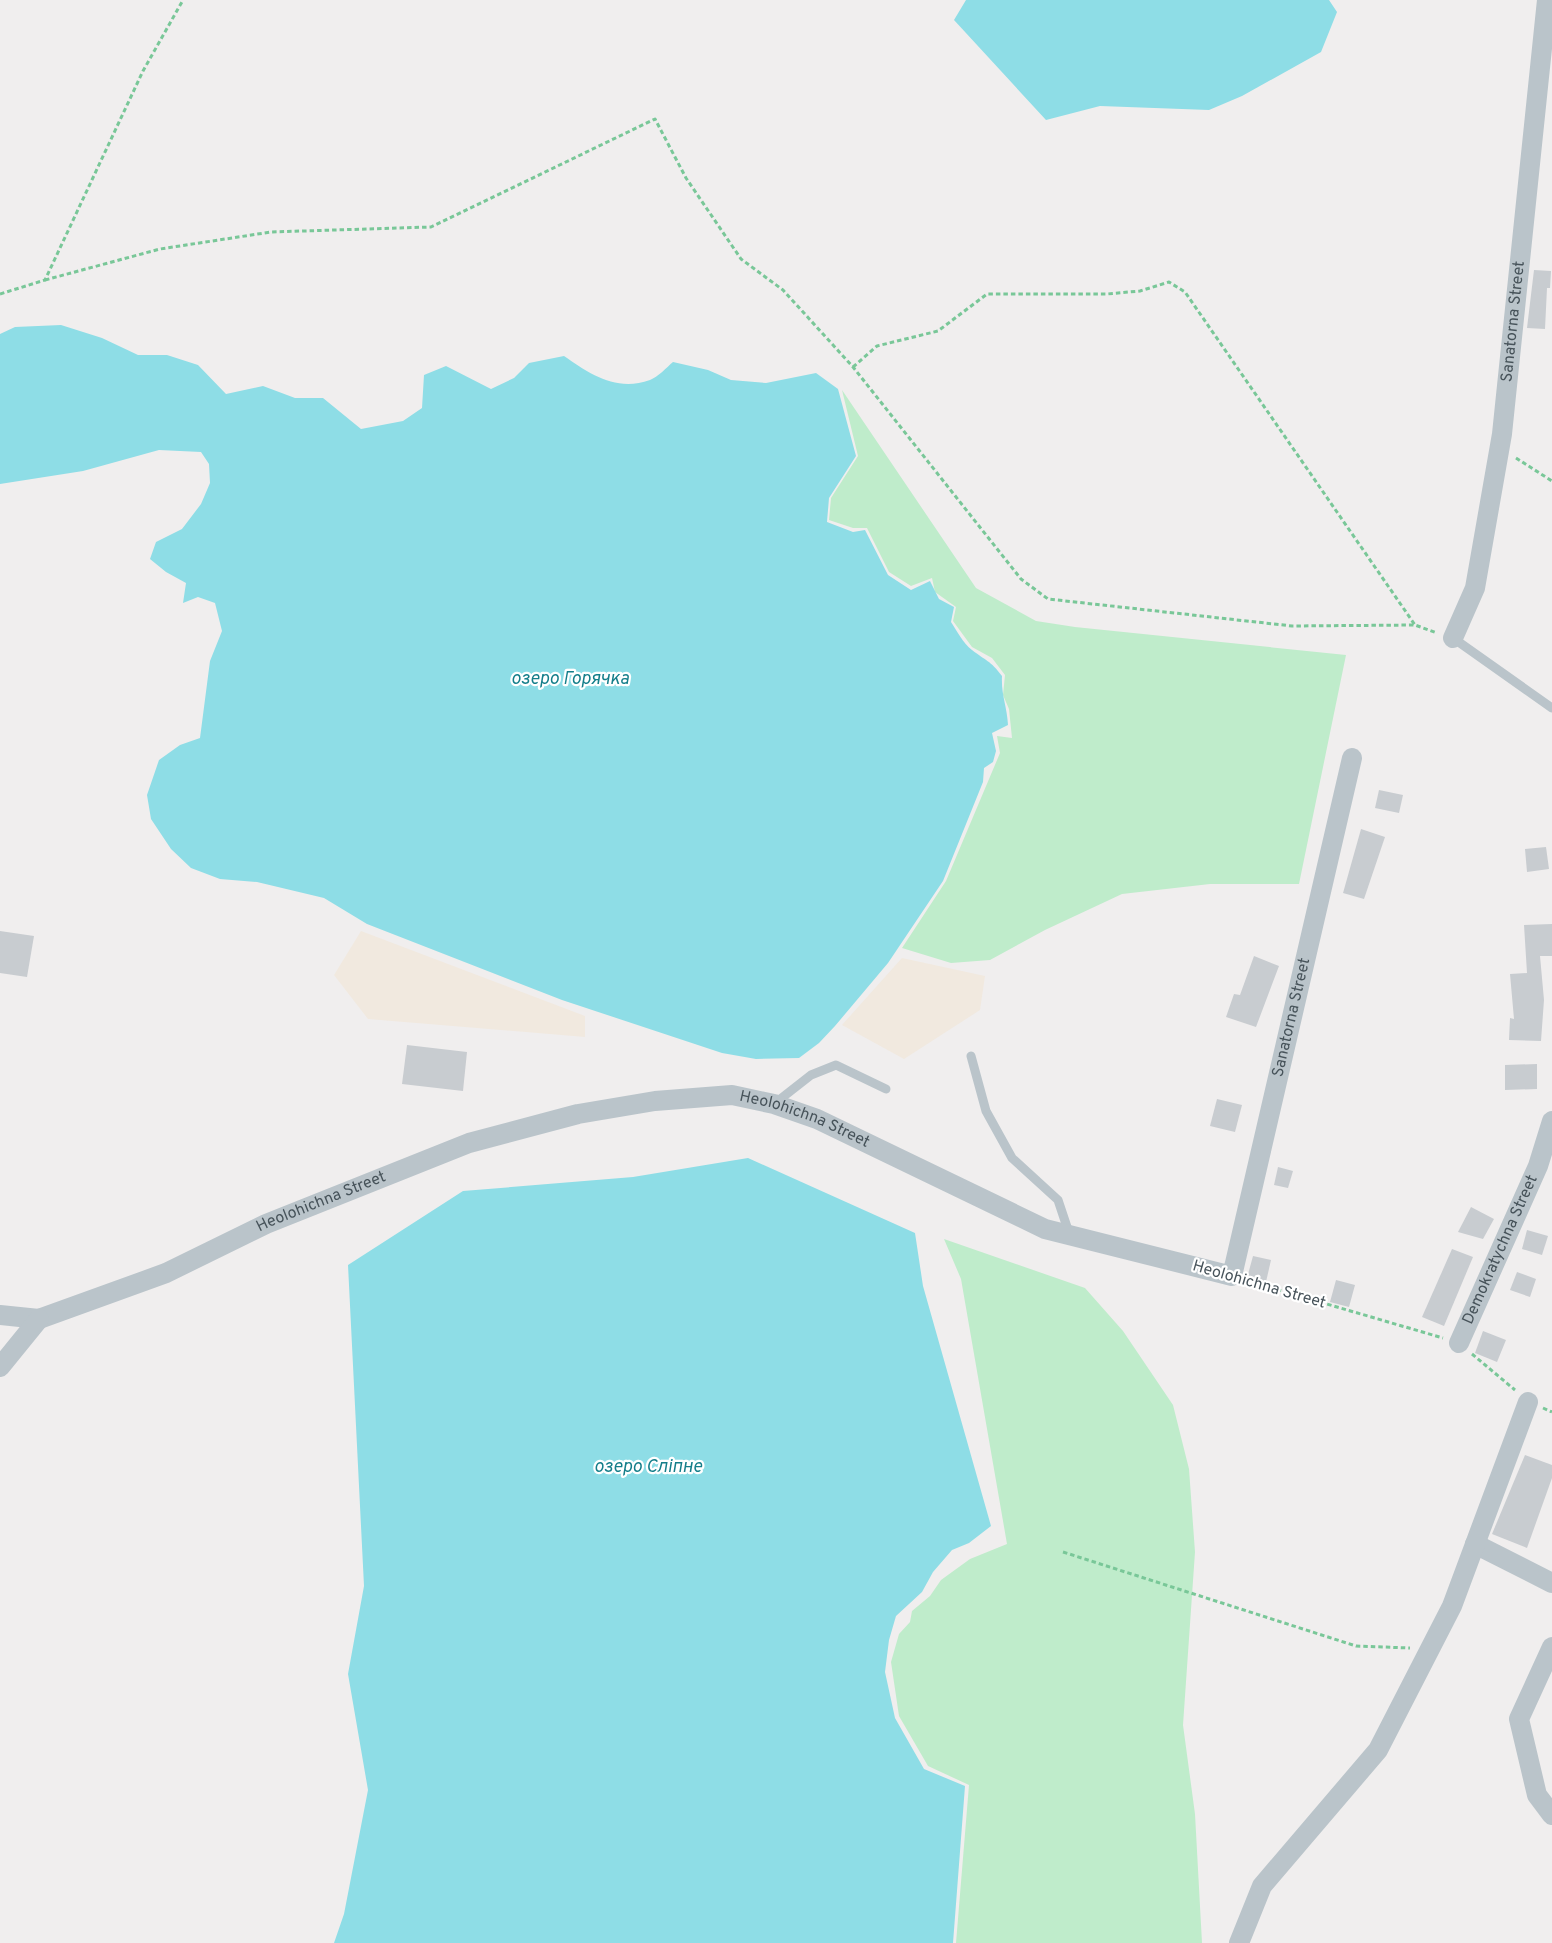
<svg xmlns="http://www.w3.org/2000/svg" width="1552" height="1943" viewBox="0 0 1552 1943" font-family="Overpass,sans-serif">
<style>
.green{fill:#bfeccb}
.sand{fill:#f1e9df}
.water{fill:#8edde6}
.building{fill:#c8ccd0}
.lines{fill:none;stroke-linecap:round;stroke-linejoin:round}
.path{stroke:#79c798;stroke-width:3;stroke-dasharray:4.5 3;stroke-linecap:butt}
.lane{stroke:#bac4ca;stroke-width:9}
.street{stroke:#bac4ca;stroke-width:20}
.labels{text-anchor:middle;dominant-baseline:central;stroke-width:4.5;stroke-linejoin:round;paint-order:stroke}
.street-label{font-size:16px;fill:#47535a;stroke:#fff}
.water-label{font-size:18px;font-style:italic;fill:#147e8a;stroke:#fff}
</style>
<rect width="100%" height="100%" fill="#f0eeee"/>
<g class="green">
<path d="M 842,390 L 976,588 L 1036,621 L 1075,627 L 1346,655 L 1299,884 L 1210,884 L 1122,894 L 1045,930 L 990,960 L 951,963 L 902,948 L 946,881 L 1000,753 L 997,736 L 1012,738 L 1009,709 L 1003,695 L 1005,675 L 992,658 L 972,647 L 953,621 L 956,607 L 935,592 L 932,578 L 911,586 L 889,572 L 867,528 L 853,528 L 829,520 L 831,498 L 858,456 Z"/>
<path d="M 944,1239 L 1085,1288 L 1123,1331 L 1173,1405 L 1189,1469 L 1195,1552 L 1183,1725 L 1195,1814 L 1202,1943 L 956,1943 L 969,1785 L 928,1766 L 899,1716 L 891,1662 L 899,1634 L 910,1622 L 912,1611 L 930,1596 L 941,1580 L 970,1559 L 1007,1544 L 961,1279 Z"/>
</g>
<g class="sand">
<path d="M 361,931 L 585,1016 L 585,1037 L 368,1019 L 334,975 Z"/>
<path d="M 902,958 L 985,976 L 980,1010 L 904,1059 L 842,1025 Z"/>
</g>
<g class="water">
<path d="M 966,0 L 1329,0 L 1337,12 L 1321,52 L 1242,96 L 1209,110 L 1100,106 L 1046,120 L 954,20 Z"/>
<path d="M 61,325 L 102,338 L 138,355 L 167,355 L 198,365 L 226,394 L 263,386 L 295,398 L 323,398 L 361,429 L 403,421 L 422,408 L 424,375 L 446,366 L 491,389 L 514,378 L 529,363 L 564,356 C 590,374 616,392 650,380 C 658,377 666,368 673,362 L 708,370 L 731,380 L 766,383 L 816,373 L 838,389 L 856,456 L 829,498 L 827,522 L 853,532 L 865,530 L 888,575 L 911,590 L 930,581 L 939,599 L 954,607 L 951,622 C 957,631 963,643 972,650 C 986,661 990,660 1002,676 C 1001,695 1007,706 1008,725 L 992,733 L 996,751 L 993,762 L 984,768 L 983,782 L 943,881 L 888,963 L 835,1026 L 819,1043 L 799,1058 L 756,1059 L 722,1053 L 562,1000 L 367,924 L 324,898 L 257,882 L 220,879 L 191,868 L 171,849 L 151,819 L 147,795 L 159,760 L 180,745 L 200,738 L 210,661 L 222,631 L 215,603 L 198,597 L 183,603 L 186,583 L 166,572 L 150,559 L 156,542 L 182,529 L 201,504 L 210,483 L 209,464 L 201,452 L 159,450 L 83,471 L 0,484 L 0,334 L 15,327 Z"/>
<path d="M 748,1158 L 915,1233 L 923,1286 L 991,1526 L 969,1543 L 952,1550 L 933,1572 L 922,1592 L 896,1616 L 889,1640 L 885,1672 L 895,1718 L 924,1769 L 965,1786 L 953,1943 L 334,1943 L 344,1914 L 368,1790 L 348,1674 L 364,1586 L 348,1265 L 463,1191 L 633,1177 Z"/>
</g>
<g class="building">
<path d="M 1534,270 L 1551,271 L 1550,288 L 1547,288 L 1545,329 L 1527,328 Z"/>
<path d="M 1379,790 L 1403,795 L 1399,813 L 1375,808 Z"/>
<path d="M 1361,829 L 1385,837 L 1364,899 L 1343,893 Z"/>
<path d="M 1546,847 L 1549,869 L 1527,872 L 1525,849 Z"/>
<path d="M 1552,924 L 1552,956 L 1540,956 L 1544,1000 L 1541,1041 L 1509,1040 L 1510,1018 L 1514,1019 L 1510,974 L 1527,973 L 1524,925 Z"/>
<path d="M 0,931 L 34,936 L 27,977 L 0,973 Z"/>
<path d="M 1254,956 L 1279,966 L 1256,1027 L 1226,1017 L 1234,994 L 1240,995 Z"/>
<path d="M 407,1045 L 467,1052 L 463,1091 L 402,1084 Z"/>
<path d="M 1537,1064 L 1537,1089 L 1505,1090 L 1505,1065 Z"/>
<path d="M 1217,1099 L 1242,1105 L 1235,1132 L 1210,1126 Z"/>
<path d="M 1278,1167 L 1293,1171 L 1288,1188 L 1274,1185 Z"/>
<path d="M 1471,1207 L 1494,1219 L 1483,1239 L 1458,1232 Z"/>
<path d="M 1527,1230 L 1548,1236 L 1542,1255 L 1522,1249 Z"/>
<path d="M 1452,1249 L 1473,1257 L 1444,1326 L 1422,1317 Z"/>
<path d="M 1253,1256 L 1271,1260 L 1266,1282 L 1247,1278 Z"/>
<path d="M 1517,1272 L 1536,1279 L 1530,1297 L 1510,1290 Z"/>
<path d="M 1336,1280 L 1355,1285 L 1349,1307 L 1330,1302 Z"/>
<path d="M 1483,1331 L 1506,1340 L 1497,1362 L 1475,1353 Z"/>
<path d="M 1525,1455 L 1552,1465 L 1552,1478 L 1527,1548 L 1492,1534 Z"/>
</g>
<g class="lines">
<g class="path">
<path d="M 45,280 L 160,249 L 271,232 L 431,227 L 655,119 L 686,178 L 741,259 L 783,290 L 853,367 L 1021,579 L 1048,599 L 1292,626 L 1415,625 L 1437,633"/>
<path d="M 0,294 L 45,280 L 143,71 L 183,0"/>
<path d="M 853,367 L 877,346 L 938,331 L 987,294 L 1107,294 L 1140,291 L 1169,282 L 1185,292 L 1415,625"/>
<path d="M 1516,458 L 1552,481"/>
<path d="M 1248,1281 L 1443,1338"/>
<path d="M 1472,1354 L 1515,1390"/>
<path d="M 1543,1408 L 1552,1412"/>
<path d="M 1063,1552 L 1356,1646 L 1410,1648"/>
</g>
<g class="lane">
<path d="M 1453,638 L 1552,708"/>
<path d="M 971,1056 L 986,1111 L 1012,1158 L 1058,1200 L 1069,1233"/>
<path d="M 774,1104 L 811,1075 L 836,1065 L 886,1089"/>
</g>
<g class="street">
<path id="s1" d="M 1453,638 L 1475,588 L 1502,434 L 1547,0"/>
<path id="s2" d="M 0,1315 L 39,1319 L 166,1273 L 266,1224 L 469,1143 L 578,1114 L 655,1101 L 732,1095 L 774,1104 L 817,1119 L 1045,1229 L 1232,1276 L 1352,758"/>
<path id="s3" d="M 1459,1343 L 1538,1166 L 1552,1121"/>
<path d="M 0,1367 L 39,1319"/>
<path d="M 1475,1544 L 1552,1583"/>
<path d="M 1552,1647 L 1519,1719 L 1537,1795 L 1552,1815"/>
<path d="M 1239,1943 L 1262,1886 L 1378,1750 L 1452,1606 L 1528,1402"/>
</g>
</g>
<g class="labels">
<g class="street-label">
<text stroke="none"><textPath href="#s1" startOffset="324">Sanatorna Street</textPath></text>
<text stroke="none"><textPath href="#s2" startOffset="1572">Sanatorna Street</textPath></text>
<text stroke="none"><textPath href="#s2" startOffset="849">Heolohichna Street</textPath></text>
<text stroke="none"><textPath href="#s2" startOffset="345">Heolohichna Street</textPath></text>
<text stroke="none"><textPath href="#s3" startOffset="102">Demokratychna Street</textPath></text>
<text transform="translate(1259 1285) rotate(16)">Heolohichna Street</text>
</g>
<g class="water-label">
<text x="570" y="679">озеро Горячка</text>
<text x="648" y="1467">озеро Сліпне</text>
</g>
</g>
</svg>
